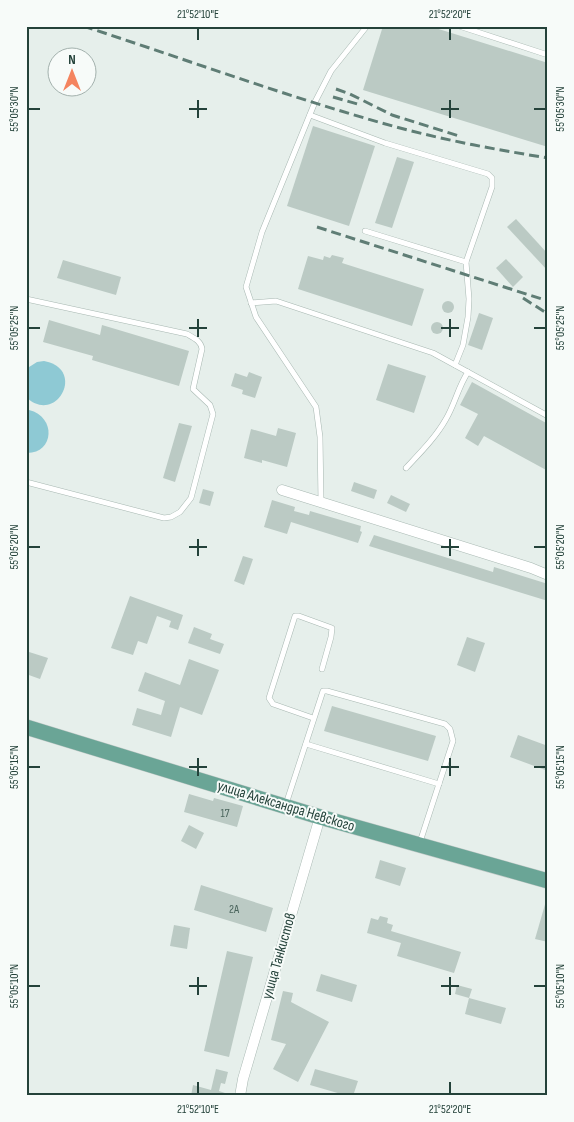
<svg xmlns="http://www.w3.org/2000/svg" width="574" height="1122" viewBox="0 0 574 1122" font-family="'Sofia Sans Condensed',sans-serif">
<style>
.water{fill:#8ec9d4}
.building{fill:#bbcac4}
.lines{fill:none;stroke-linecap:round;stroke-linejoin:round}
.lane-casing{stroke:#a8b8b2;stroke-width:6}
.street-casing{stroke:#a8b8b2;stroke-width:11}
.primary-casing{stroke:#c2cac8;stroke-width:16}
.lane{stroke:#fff;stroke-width:5}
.street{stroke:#fff;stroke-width:10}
.primary{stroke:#6aa596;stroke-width:15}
.rail{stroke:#5f7d75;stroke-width:3;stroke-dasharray:10 5;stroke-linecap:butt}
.ticks{fill:none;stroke:#24423a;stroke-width:2}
.labels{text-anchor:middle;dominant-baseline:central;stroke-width:4;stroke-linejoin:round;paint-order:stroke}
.number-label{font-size:12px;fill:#4a645c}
.street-label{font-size:15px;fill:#24423a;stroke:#f7fbf9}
.neatline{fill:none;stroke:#24423a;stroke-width:2}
.ticks-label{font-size:12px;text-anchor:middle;fill:#24423a}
</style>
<rect width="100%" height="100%" fill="#e6efeb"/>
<g class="water">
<path d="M 44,361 C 87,369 56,426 26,397 L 26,369 L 37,362 Z"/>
<path d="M 29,410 C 57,417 54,454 26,453 L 26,411 Z"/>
</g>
<g class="building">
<path d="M 383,26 L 429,26 L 548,63 L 548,147 L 363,90 Z"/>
<path d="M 313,126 L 375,146 L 349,226 L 287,206 Z"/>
<path d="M 397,157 L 414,162 L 392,228 L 375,223 Z"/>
<path d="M 516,219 L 548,254 L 548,271 L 507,227 Z"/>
<path d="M 332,255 L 344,258 L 342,263 L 424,289 L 412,326 L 298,289 L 308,256 L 323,260 L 324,256 L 330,258 Z"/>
<path d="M 506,259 L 523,277 L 513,287 L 496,268 Z"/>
<path d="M 63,260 L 121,277 L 116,295 L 57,278 Z"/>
<circle cx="448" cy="307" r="6"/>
<path d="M 479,313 L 493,318 L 482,350 L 468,345 Z"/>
<path d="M 49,320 L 100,335 L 102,325 L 189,351 L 179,386 L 92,360 L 93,356 L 43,342 Z"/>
<circle cx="437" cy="328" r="6"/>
<path d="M 388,364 L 426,376 L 414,413 L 376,400 Z"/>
<path d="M 249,372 L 262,377 L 255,398 L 242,394 L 243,390 L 231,386 L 235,373 L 247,377 Z"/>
<path d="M 472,382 L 548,424 L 548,471 L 484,436 L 478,446 L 465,438 L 478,414 L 460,405 Z"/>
<path d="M 179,423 L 192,426 L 175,482 L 163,478 Z"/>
<path d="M 278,428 L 296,433 L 287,467 L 262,460 L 262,463 L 244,458 L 251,429 L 276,436 Z"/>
<path d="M 354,482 L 377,490 L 374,499 L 351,491 Z"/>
<path d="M 203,489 L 214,492 L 210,506 L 199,503 Z"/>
<path d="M 391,495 L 410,504 L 406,512 L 387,503 Z"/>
<path d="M 272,500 L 295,507 L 294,511 L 309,515 L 310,511 L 361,526 L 360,531 L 362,532 L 358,543 L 291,522 L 287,534 L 264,527 Z"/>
<path d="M 374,535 L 493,572 L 494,567 L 548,584 L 548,601 L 369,546 Z"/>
<path d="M 243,556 L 253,559 L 244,585 L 234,581 Z"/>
<path d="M 130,596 L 183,615 L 178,630 L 169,627 L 171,621 L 157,616 L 147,644 L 138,641 L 133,655 L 111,648 Z"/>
<path d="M 194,627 L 212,634 L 210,639 L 224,644 L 220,654 L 188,643 Z"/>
<path d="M 467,637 L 485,643 L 475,672 L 457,665 Z"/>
<path d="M 26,651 L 48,658 L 40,679 L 26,674 Z"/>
<path d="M 189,659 L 219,670 L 202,715 L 180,707 L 171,737 L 132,725 L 137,708 L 161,715 L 165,701 L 138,691 L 145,672 L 180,685 Z"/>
<path d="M 332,706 L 436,736 L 428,761 L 324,731 Z"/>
<path d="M 518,735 L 548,746 L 548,771 L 510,757 Z"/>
<path d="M 189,794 L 213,801 L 214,798 L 243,806 L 237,827 L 184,812 Z"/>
<path d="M 189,825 L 204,833 L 196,849 L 181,841 Z"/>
<path d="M 380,860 L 406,868 L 400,886 L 375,878 Z"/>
<path d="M 201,885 L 273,908 L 266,932 L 194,910 Z"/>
<path d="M 546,901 L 548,901 L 548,942 L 535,939 Z"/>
<path d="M 380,916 L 388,918 L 387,923 L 393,925 L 391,931 L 461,952 L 454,973 L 397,956 L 401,943 L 367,933 L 371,918 L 378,920 Z"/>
<path d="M 174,925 L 190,928 L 187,949 L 170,946 Z"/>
<path d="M 227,951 L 253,957 L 229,1057 L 204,1051 Z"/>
<path d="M 321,974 L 357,985 L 352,1002 L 316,991 Z"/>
<path d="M 457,985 L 472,989 L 469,998 L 455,994 Z"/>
<path d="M 283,991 L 293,993 L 291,1002 L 329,1022 L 298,1082 L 273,1069 L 286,1044 L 271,1040 Z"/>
<path d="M 469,998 L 506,1008 L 501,1024 L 465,1014 Z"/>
<path d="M 216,1069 L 228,1072 L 225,1084 L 221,1083 L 219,1091 L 225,1093 L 224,1096 L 191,1096 L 193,1085 L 211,1090 Z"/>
<path d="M 315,1069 L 358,1081 L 353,1096 L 348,1096 L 310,1085 Z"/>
</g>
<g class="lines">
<g class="lane-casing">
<g id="lane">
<path d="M 459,26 L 548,55"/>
<path d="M 310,115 L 385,143 L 488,174 L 492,178 L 492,187 L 466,262 L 469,299 L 468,317 L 463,345 L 455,365"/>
<path d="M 365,231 L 466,262"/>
<path d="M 26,299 L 187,334 C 194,338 201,341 202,349 L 193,389 L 210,405 L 213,414 L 191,498 L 180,512 L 171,517 L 164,518 L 26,482"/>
<path d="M 251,303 L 276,301 L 433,353 L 548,416"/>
<path d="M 406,468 C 420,453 436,437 446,419 C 455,404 458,387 468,372"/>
<path d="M 321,502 L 320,437 L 316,407 L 256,317 L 246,287 L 262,232 L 315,102 L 331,71 L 367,26"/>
<path d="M 313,718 L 273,704 L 269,698 L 295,616 L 299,616 L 332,628 L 331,637 L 322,669"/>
<path d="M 306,744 L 439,784"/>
<path d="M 286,804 L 323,691 L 327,691 L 445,724 L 450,729 L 453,741 L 420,842"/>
</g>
</g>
<g class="street-casing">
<g id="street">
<path d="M 282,490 L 531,568 L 548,575"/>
<path d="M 240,1096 L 243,1079 L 320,817"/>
</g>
</g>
<g class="primary-casing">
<path id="primary" d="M 26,727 L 320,817 L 548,881"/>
</g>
<use href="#lane" class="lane"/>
<use href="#street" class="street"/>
<use href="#primary" class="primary"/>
<g class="rail">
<path d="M 83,26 C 188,60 293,99 400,128 C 449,141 498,150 548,158"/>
<path d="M 336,89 L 350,94 L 392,115 L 459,136"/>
<path d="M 333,97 L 361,105"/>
<path d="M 317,227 L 548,301"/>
<path d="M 523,298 L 548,314"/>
</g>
</g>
<path class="ticks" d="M 198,28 L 198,40M 450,28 L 450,40M 198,100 L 198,118M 450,100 L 450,118M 28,109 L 40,109M 189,109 L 207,109M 441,109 L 459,109M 534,109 L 546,109M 198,319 L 198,337M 450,319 L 450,337M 28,328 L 40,328M 189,328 L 207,328M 441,328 L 459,328M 534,328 L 546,328M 198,539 L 198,556M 450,539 L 450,556M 28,547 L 40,547M 189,547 L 207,547M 441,547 L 459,547M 534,547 L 546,547M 198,758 L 198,776M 450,758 L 450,776M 28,767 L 40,767M 189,767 L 207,767M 441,767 L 459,767M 534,767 L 546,767M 198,977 L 198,995M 450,977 L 450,995M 28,986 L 40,986M 189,986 L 207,986M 441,986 L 459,986M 534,986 L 546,986M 198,1082 L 198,1094M 450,1082 L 450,1094"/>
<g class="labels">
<g class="number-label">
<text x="225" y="813">17</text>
<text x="234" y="909">2А</text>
</g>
<g class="street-label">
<text transform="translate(286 806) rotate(17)">улица Александра Невского</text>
<text transform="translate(279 956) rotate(-74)">улица Танкистов</text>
</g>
</g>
<rect width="574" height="1122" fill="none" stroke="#f7fbf9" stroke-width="55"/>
<g transform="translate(72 72)"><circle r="24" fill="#f7fbf9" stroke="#a3b1ad"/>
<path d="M0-4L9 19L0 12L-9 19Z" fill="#f4845f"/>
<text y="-8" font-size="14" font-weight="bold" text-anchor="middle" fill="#24423a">N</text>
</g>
<rect x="28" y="28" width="518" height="1066" class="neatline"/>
<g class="ticks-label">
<text x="198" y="18">21°52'10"E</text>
<text x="450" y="18">21°52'20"E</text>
<text transform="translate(14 109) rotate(-90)" y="4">55°05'30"N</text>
<text transform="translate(560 109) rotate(-90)" y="4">55°05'30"N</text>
<text transform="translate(14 328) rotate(-90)" y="4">55°05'25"N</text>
<text transform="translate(560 328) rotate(-90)" y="4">55°05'25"N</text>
<text transform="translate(14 547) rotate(-90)" y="4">55°05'20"N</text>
<text transform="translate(560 547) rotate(-90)" y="4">55°05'20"N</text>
<text transform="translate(14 767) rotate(-90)" y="4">55°05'15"N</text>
<text transform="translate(560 767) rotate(-90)" y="4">55°05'15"N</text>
<text transform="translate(14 986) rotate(-90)" y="4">55°05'10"N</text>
<text transform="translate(560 986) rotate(-90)" y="4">55°05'10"N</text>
<text x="198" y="1113">21°52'10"E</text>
<text x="450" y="1113">21°52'20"E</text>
</g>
</svg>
